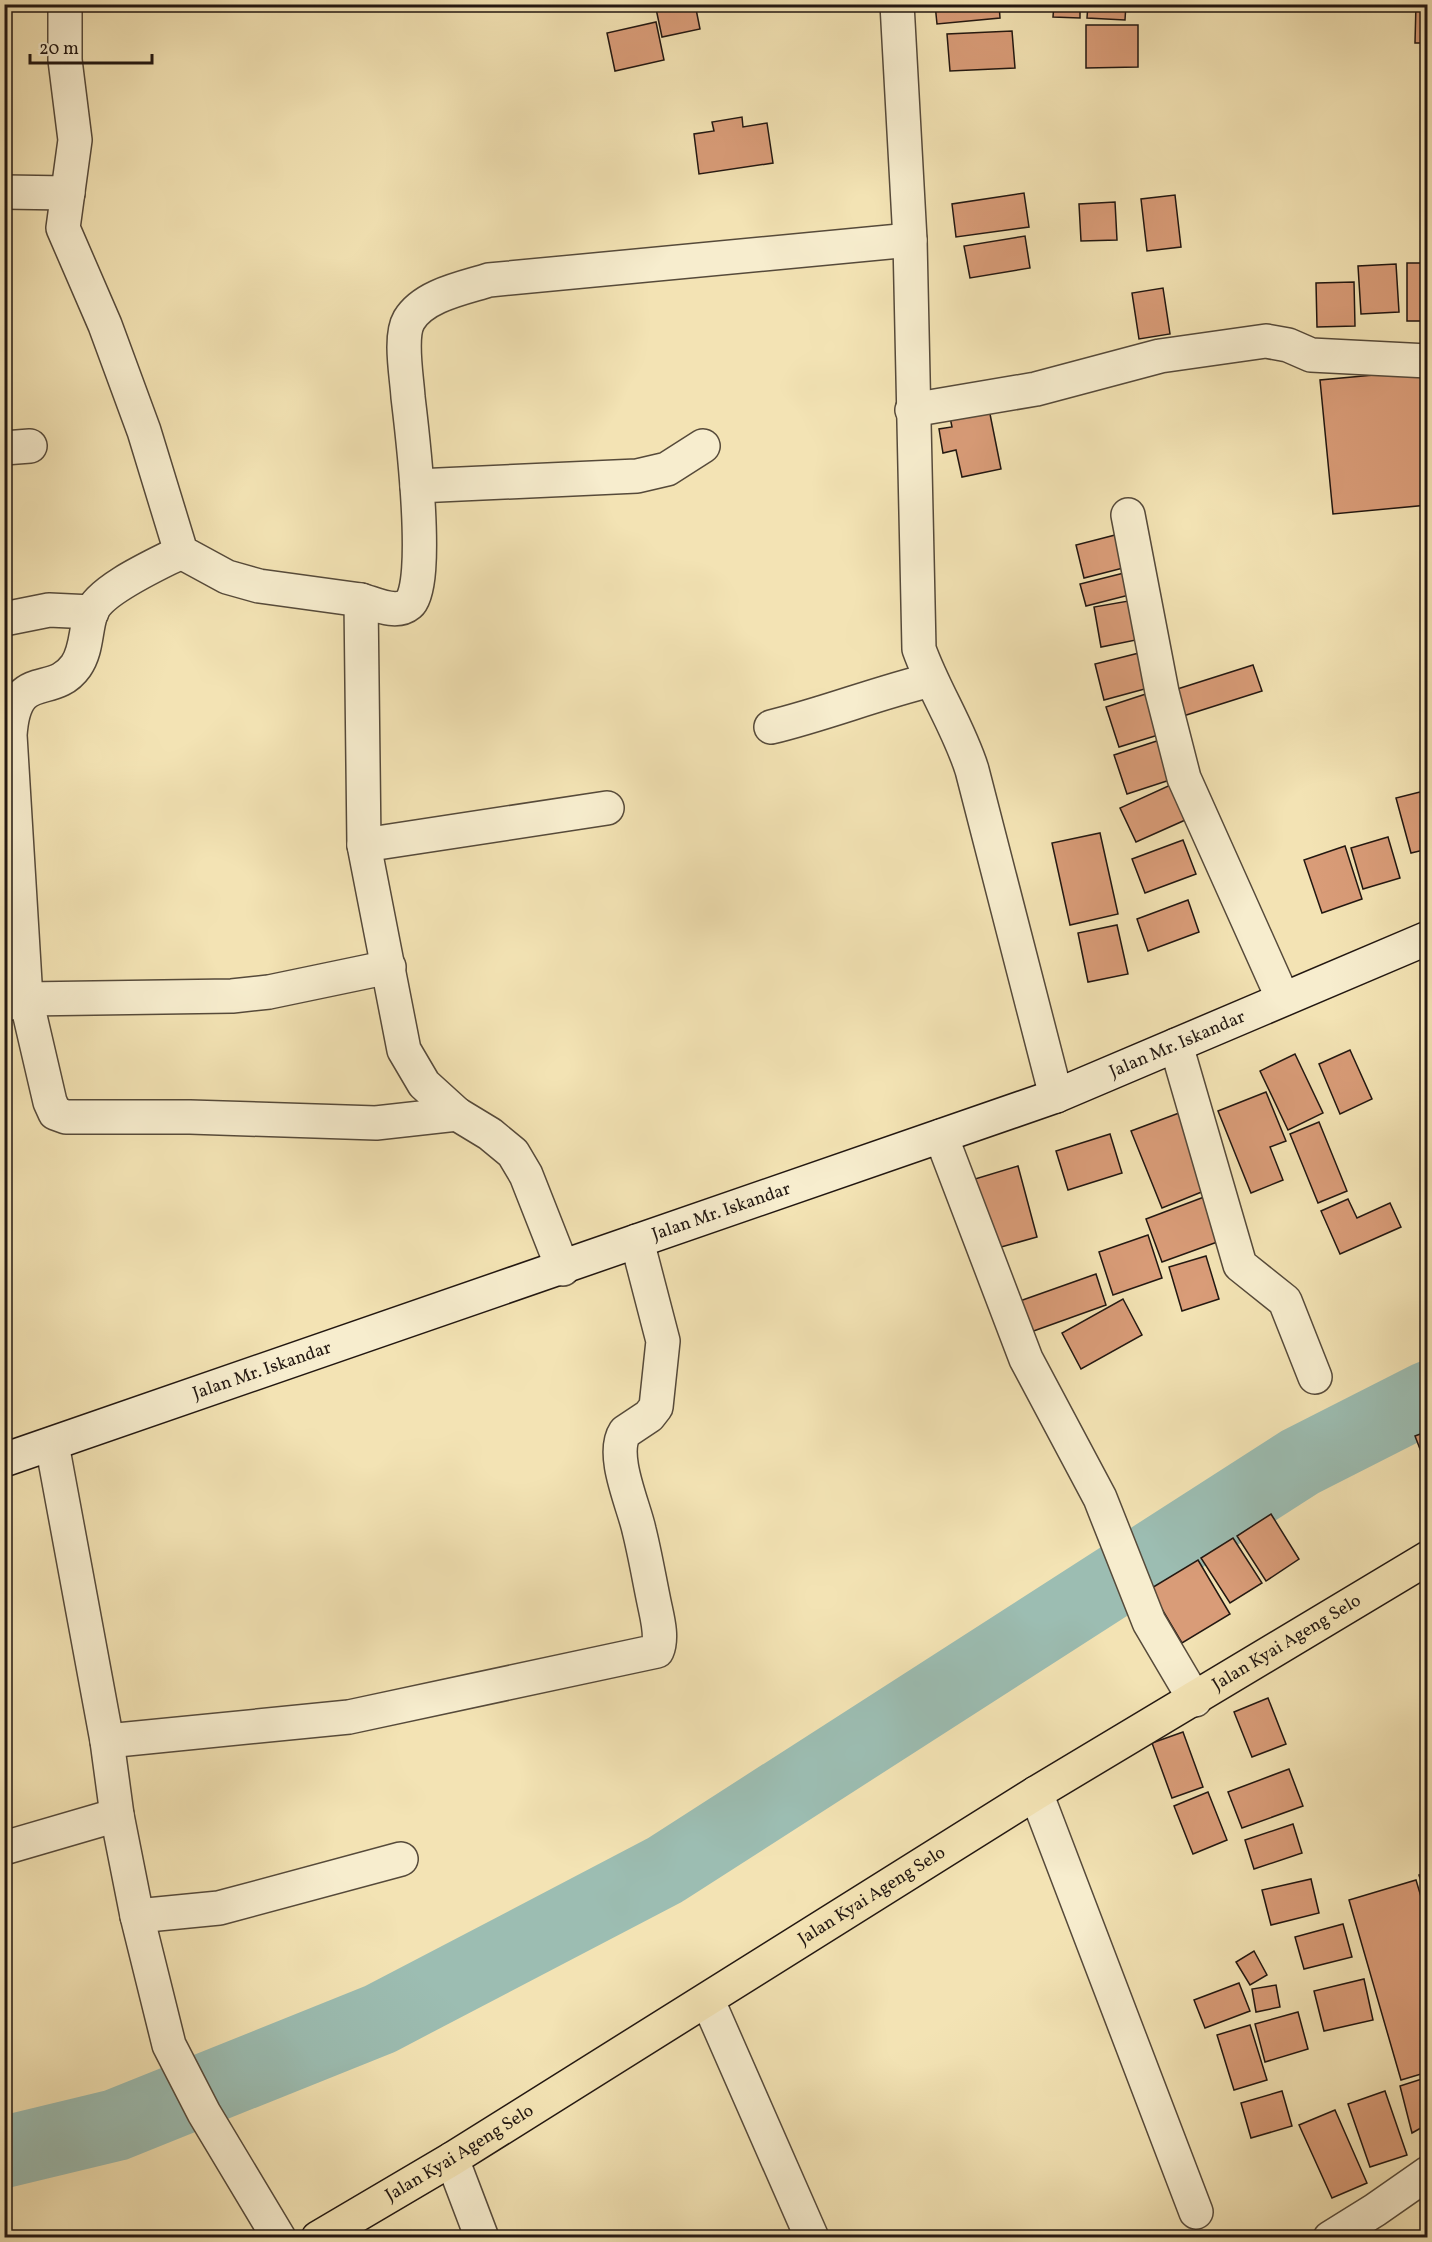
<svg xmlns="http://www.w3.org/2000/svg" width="1432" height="2242" viewBox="0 0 1432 2242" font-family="Vollkorn,serif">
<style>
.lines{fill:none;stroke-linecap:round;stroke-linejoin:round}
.river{stroke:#9cbdb2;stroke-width:72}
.building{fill:#d99c78;stroke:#221711;stroke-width:1.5}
.minor-casing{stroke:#564a3a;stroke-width:36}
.secondary-casing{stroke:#221711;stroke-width:36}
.primary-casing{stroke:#221711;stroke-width:36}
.minor{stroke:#f7edce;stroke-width:33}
.secondary{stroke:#f7edce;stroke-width:33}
.primary{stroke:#f3e3b4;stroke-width:33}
.labels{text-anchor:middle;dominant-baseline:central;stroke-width:5;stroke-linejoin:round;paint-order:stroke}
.street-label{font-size:18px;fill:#221711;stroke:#f7edce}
</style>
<rect width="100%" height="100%" fill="#f3e3b4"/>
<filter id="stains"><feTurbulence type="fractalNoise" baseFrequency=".00333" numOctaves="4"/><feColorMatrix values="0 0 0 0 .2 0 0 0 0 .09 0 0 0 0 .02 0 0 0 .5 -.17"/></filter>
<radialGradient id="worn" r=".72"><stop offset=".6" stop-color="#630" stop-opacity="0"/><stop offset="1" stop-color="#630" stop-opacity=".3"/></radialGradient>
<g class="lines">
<path class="river" d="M 4,2152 L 116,2125 L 380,2019 L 665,1870 L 1300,1462 L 1428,1397"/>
</g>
<g class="building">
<path d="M 655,4 L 695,4 L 700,29 L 662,37 Z"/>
<path d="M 935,4 L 999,4 L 1000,18 L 937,24 Z"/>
<path d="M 1054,4 L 1080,4 L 1080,18 L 1053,17 Z"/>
<path d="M 1088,4 L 1126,4 L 1125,20 L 1087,18 Z"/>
<path d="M 1416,4 L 1428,4 L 1428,43 L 1415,43 Z"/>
<path d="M 656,22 L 664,60 L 615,71 L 607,33 Z"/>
<path d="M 1086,25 L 1138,25 L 1138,67 L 1086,68 Z"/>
<path d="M 1012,31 L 1015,68 L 950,71 L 947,34 Z"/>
<path d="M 742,117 L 743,127 L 767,123 L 773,163 L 699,174 L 694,134 L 714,131 L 712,122 Z"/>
<path d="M 1024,193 L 1029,227 L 956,237 L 952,204 Z"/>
<path d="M 1175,195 L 1181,247 L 1147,251 L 1141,199 Z"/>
<path d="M 1115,202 L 1117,240 L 1081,241 L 1079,204 Z"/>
<path d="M 1025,236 L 1030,268 L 970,278 L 964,246 Z"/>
<rect x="1407" y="263" width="21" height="58"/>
<path d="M 1396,264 L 1399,312 L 1361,314 L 1358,266 Z"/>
<path d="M 1354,282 L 1355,326 L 1317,327 L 1316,283 Z"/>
<path d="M 1163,288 L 1170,334 L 1139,339 L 1132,293 Z"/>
<path d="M 1428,370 L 1428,505 L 1333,514 L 1320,380 Z"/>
<path d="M 987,399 L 1001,469 L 962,477 L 956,450 L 943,453 L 939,429 L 952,427 L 948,407 Z"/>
<path d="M 1123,533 L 1131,566 L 1084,578 L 1076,545 Z"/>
<path d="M 1132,571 L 1137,593 L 1086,606 L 1080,584 Z"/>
<path d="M 1134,600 L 1141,639 L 1101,647 L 1094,607 Z"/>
<path d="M 1143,652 L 1152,687 L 1104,700 L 1095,664 Z"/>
<path d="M 1253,665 L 1262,691 L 1180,717 L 1171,691 Z"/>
<path d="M 1155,691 L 1168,732 L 1119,747 L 1106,707 Z"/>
<path d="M 1166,738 L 1179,777 L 1127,794 L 1114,755 Z"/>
<path d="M 1177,782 L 1192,817 L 1136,842 L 1120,808 Z"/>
<path d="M 1428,790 L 1428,849 L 1411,853 L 1396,798 Z"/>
<path d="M 1100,833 L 1118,914 L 1070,925 L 1052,843 Z"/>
<path d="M 1388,837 L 1400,878 L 1363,889 L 1351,848 Z"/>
<path d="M 1183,840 L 1196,874 L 1145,893 L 1132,859 Z"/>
<path d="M 1345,846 L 1362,899 L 1322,913 L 1304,860 Z"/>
<path d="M 1188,900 L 1199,932 L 1148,951 L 1137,919 Z"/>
<path d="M 1117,925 L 1128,974 L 1088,982 L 1078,933 Z"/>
<path d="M 1350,1050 L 1372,1099 L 1340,1114 L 1319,1064 Z"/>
<path d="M 1295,1054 L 1323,1113 L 1288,1130 L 1260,1071 Z"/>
<path d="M 1266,1092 L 1286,1141 L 1270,1147 L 1283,1180 L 1251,1193 L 1218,1111 Z"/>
<path d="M 1179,1113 L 1209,1189 L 1162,1208 L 1131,1131 Z"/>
<path d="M 1319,1122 L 1347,1191 L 1318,1203 L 1290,1134 Z"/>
<path d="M 1110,1134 L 1122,1173 L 1068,1190 L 1056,1151 Z"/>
<path d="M 1018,1166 L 1037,1237 L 994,1249 L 975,1179 Z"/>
<path d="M 1204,1197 L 1220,1241 L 1162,1262 L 1146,1219 Z"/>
<path d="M 1348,1199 L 1357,1218 L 1390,1203 L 1401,1227 L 1340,1254 L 1321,1211 Z"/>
<path d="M 1148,1235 L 1162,1278 L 1113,1295 L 1099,1252 Z"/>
<path d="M 1206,1256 L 1219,1299 L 1182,1311 L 1169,1267 Z"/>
<path d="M 1096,1274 L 1106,1305 L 1028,1333 L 1017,1302 Z"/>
<path d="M 1123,1299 L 1142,1335 L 1081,1369 L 1062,1333 Z"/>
<path d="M 1428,1431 L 1428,1470 L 1415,1436 Z"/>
<path d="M 1271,1514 L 1299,1559 L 1266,1581 L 1237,1536 Z"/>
<path d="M 1233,1538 L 1262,1583 L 1230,1603 L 1201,1558 Z"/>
<path d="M 1198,1560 L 1230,1614 L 1182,1643 L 1150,1589 Z"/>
<path d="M 1268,1698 L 1286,1744 L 1252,1757 L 1234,1712 Z"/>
<path d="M 1183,1732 L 1203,1787 L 1172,1798 L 1152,1743 Z"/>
<path d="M 1289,1769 L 1303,1806 L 1242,1828 L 1228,1792 Z"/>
<path d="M 1208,1792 L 1227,1840 L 1193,1854 L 1174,1806 Z"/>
<path d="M 1293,1824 L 1302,1853 L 1254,1869 L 1245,1840 Z"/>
<path d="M 1428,1873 L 1428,1904 L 1419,1875 Z"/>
<path d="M 1311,1879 L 1319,1913 L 1271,1925 L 1262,1890 Z"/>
<path d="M 1416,1880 L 1428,1920 L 1428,2072 L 1401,2080 L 1349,1900 Z"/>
<path d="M 1343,1924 L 1352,1957 L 1304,1969 L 1295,1937 Z"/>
<path d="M 1254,1951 L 1267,1975 L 1250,1985 L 1236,1962 Z"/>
<path d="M 1364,1979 L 1373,2020 L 1324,2031 L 1314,1991 Z"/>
<path d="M 1239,1983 L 1250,2011 L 1205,2028 L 1194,2000 Z"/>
<path d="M 1276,1985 L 1280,2007 L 1256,2012 L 1252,1989 Z"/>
<path d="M 1298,2012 L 1308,2049 L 1265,2062 L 1255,2024 Z"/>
<path d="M 1250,2025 L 1267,2080 L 1234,2090 L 1217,2035 Z"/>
<path d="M 1428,2077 L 1428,2124 L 1412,2133 L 1400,2086 Z"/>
<path d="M 1282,2091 L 1292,2126 L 1251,2138 L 1241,2103 Z"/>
<path d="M 1385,2091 L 1407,2155 L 1370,2167 L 1348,2104 Z"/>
<path d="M 1335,2110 L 1367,2183 L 1332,2198 L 1299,2125 Z"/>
</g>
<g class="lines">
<g class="minor-casing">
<g id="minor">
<path d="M 65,4 L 65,60 L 75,140 L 63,228 L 105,325 L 144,431 L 181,552 L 227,577 L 259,586 L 361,600"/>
<path d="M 897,4 L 910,240 L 919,649 C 934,691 959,728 972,770 L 1056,1096"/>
<path d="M 4,192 L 68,193"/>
<path d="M 912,410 L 1036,389 L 1160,356 L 1266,341 L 1288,345 L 1311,355 L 1428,361"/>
<path d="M 4,448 L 30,446"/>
<path d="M 417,486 L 637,476 L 667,469 L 703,446"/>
<path d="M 1128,515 L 1162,692 L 1184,778 L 1283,999"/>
<path d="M 4,619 L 49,610 L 92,612"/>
<path d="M 771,727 C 825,714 877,693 931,680"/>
<path d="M 364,845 L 607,808"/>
<path d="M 389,967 L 269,992 L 232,996 L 26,999 L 50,1102 L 55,1113 L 66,1117 L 190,1117 L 376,1123 L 457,1114"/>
<path d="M 6,1004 L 26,999 L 10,735 C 15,666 52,700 76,666 C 87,650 85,631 91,613 C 100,589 158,564 181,552"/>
<path d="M 1176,1045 L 1240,1265 L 1285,1301 L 1315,1377"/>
<path d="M 941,1136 L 1026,1359 L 1100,1498 L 1149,1622 L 1195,1700"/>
<path d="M 563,1269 L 526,1175 L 513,1153 L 490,1134 L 457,1114 L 424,1084 L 404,1050 L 364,845 L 361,600 C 375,604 396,615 409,604 C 431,586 412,430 408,397 C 407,378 399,337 409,320 C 424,295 464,288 489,280 L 910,240"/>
<path d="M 52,1444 L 107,1741 L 117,1815 L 137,1916 L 169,2045 L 204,2113 L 279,2238"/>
<path d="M 107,1741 L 349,1717 L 657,1651 C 663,1637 657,1617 654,1602 C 649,1578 645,1554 639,1530 C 634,1506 610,1455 625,1432 L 649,1416 L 656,1407 L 663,1341 L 637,1241"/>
<path d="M 1036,1793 L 1196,2212"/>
<path d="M 4,1848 L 117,1815"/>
<path d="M 137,1916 L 219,1908 L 401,1859"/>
<path d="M 708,2001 L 812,2238"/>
<path d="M 452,2159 L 482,2238"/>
<path d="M 1330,2238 L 1375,2210 L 1428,2173"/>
</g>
</g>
<g class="secondary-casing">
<g id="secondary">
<path id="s1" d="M 4,1460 L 1056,1096 L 1428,938"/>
</g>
</g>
<g class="primary-casing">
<g id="primary">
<path id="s2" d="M 318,2238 L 452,2159 L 1036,1793 L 1428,1558"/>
</g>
</g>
<use href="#minor" class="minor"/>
<use href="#secondary" class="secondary"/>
<use href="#primary" class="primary"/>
</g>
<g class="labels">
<g class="street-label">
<text stroke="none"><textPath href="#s1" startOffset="1245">Jalan Mr. Iskandar</textPath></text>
<text stroke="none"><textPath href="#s1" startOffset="759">Jalan Mr. Iskandar</textPath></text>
<text stroke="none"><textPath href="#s1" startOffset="273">Jalan Mr. Iskandar</textPath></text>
<text stroke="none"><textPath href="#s2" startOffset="1137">Jalan Kyai Ageng Selo</textPath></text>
<text stroke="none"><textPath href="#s2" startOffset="651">Jalan Kyai Ageng Selo</textPath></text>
<text stroke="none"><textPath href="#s2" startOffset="165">Jalan Kyai Ageng Selo</textPath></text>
</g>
</g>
<rect width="1432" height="2242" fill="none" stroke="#f3e3b4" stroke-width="24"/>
<rect x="6" y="6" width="1420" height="2230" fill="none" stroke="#221711" stroke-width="3"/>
<rect x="12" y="12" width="1408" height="2218" fill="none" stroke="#221711" stroke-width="1.5"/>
<path d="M30 54v9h122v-9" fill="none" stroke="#221711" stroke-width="3"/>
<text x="39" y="54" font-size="18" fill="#221711" stroke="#f7edce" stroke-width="4.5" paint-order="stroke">20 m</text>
<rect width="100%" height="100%" filter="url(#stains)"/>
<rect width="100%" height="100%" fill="url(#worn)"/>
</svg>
